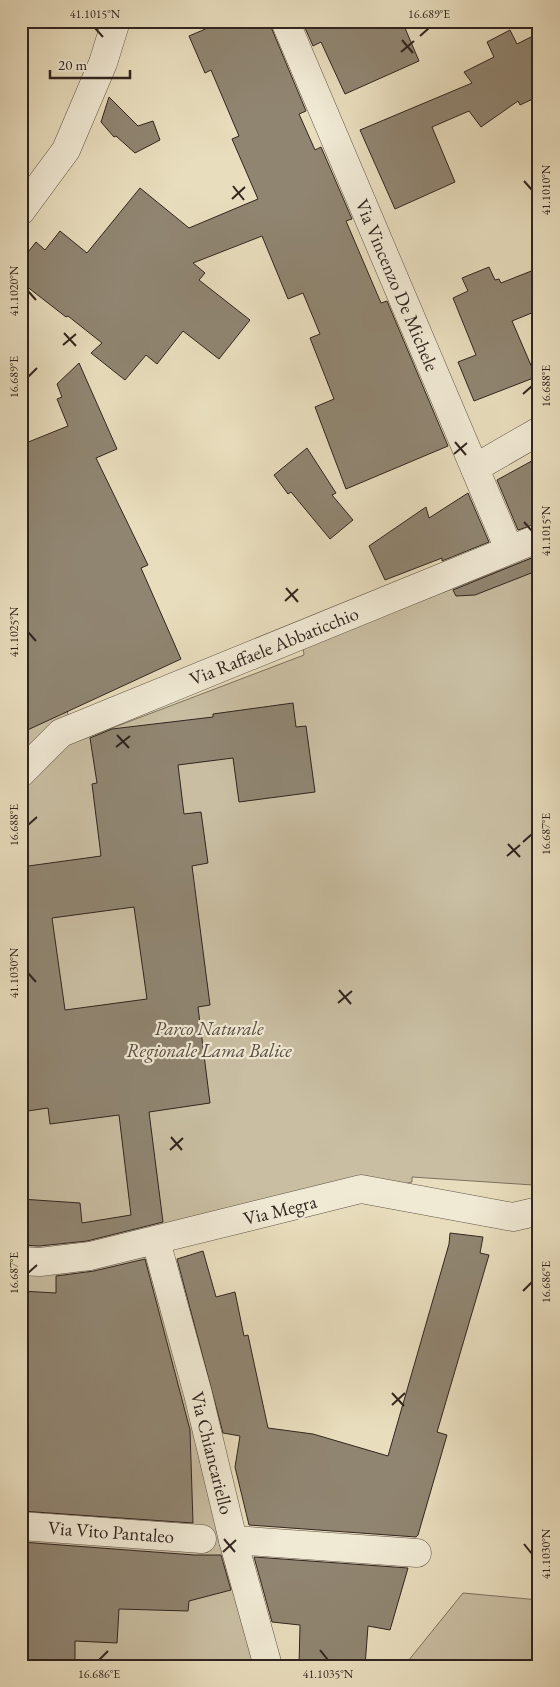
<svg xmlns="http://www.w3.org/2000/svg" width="560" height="1687" viewBox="0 0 560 1687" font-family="'EB Garamond',serif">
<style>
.green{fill:#c9bea2;stroke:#7d7260}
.building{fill:#908571;stroke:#31251f;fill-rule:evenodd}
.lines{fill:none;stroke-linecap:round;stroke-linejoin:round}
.minor-casing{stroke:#5f5346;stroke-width:29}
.minor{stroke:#f0e9d4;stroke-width:28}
.ticks{fill:none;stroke:#31251f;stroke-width:2}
.labels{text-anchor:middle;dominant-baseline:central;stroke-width:4.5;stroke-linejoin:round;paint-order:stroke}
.street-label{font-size:19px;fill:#31251f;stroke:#f0e9d4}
.park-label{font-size:19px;font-style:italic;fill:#574b40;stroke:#f0e9d4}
.neatline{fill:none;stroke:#31251f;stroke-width:2}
.ticks-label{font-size:12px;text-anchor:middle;fill:#31251f}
</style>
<rect width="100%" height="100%" fill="#e8ddbd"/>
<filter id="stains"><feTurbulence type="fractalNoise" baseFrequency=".004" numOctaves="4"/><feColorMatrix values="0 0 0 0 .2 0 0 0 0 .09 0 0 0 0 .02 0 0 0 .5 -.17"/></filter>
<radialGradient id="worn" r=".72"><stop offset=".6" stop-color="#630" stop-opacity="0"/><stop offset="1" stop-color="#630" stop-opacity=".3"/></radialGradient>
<g class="green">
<path d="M 539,555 L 539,1184 L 533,1185 L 412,1177 L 412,1182 L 167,1243 L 278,1666 L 21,1666 L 21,586 L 78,741 L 304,655 L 303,647 Z"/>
<path d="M 463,1593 L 539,1600 L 539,1666 L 404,1666 Z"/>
</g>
<g class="building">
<path d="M 224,21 L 270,21 L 271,27 L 306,111 L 299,114 L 315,150 L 321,147 L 352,219 L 346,221 L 381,303 L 387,301 L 448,446 L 346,489 L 315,407 L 334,399 L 310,338 L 320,334 L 303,293 L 288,299 L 262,236 L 193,263 L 205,273 L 199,280 L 250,320 L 219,359 L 183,331 L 157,364 L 146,355 L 125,380 L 91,353 L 102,343 L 68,316 L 66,317 L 21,282 L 21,261 L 36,242 L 45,250 L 60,231 L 87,253 L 140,188 L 189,228 L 258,199 L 232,139 L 239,136 L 211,70 L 205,73 L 189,36 Z"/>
<path d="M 302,21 L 402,21 L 419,61 L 345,94 L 321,42 L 313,46 Z"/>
<path d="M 510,30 L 517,44 L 539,33 L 539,96 L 520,105 L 518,101 L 481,127 L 469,111 L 432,127 L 455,182 L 395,209 L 360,130 L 472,83 L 464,72 L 494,57 L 487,42 Z"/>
<path d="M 109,97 L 138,126 L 153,121 L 160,140 L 135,153 L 116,136 L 114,137 L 101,122 Z"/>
<path d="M 489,267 L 495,280 L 499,279 L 501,283 L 539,268 L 539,310 L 512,321 L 536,377 L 474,401 L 458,362 L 476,355 L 453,298 L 468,291 L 462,278 Z"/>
<path d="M 79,363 L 117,449 L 96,458 L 148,565 L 141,568 L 181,659 L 21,733 L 21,445 L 68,426 L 57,399 L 62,397 L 57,384 Z"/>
<path d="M 307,448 L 336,493 L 332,495 L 353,520 L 330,539 L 291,492 L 288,494 L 274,475 Z"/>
<path d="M 539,457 L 539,523 L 518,530 L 497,480 Z"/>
<path d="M 468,493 L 489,542 L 442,561 L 442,558 L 385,580 L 369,546 L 426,507 L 429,518 Z"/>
<path d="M 539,555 L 539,570 L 475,595 L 456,596 L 453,590 Z"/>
<path d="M 293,703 L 296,727 L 306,726 L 315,792 L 239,802 L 233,758 L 178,765 L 184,814 L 201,812 L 208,863 L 192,866 L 210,1005 L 198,1007 L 210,1103 L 149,1112 L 163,1222 L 87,1241 L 39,1246 L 21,1245 L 21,1199 L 80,1203 L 82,1223 L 131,1215 L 119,1115 L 50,1124 L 48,1108 L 21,1112 L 21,1089 L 28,1088 L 21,1042 L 21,867 L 101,856 L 92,784 L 97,783 L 90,738 L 112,729 L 213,717 L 213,714 ZM 134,907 L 147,999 L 65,1010 L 52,918 Z"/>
<path d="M 450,1233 L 483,1237 L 480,1253 L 489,1255 L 437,1432 L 447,1435 L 418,1535 L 416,1537 L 249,1525 L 235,1467 L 240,1436 L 223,1433 L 177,1259 L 203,1251 L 216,1297 L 235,1292 L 244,1336 L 248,1335 L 268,1428 L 313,1434 L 388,1456 L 449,1244 Z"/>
<path d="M 145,1259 L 190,1430 L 193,1523 L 21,1511 L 21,1291 L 56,1293 L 56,1276 L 94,1271 Z"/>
<path d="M 21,1542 L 194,1555 L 221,1555 L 231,1590 L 189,1601 L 188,1611 L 119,1609 L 117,1643 L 75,1641 L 75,1666 L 21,1666 Z"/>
<path d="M 254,1557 L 408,1568 L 390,1630 L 368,1626 L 365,1666 L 299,1666 L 300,1625 L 272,1622 Z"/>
</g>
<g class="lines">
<g class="minor-casing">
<g id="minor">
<path d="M 285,21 L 509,549"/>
<path d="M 21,211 L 66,150 L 103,63 L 116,21"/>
<path d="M 475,468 L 539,431"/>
<path d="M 21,773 L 61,733 L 539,538"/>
<path d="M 156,1241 L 198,1394 L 233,1540 L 268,1666"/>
<path d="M 21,1261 L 40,1262 L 90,1256 L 361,1189 L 513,1217 L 539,1211"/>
<path d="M 21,1526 L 202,1539"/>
<path d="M 233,1540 L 417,1553"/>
</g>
</g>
<use href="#minor" class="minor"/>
</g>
<path class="ticks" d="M 95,28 L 103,37M 420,36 L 429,28M 402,40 L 413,53M 401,52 L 414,41M 524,181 L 532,190M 233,186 L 244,200M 232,199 L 245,187M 28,291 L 36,300M 64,333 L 76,346M 63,345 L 76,334M 28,377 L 37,368M 523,394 L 532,386M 455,442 L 466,455M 454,454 L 467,443M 524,522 L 532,531M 286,588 L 298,602M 285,601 L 298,589M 28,632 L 36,641M 117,735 L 129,748M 116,747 L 130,736M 28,825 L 37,817M 523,842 L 532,834M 508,844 L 520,857M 507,856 L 520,845M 28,973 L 36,982M 339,990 L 351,1004M 338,1003 L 352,991M 171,1137 L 182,1150M 170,1150 L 183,1138M 28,1273 L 37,1265M 523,1291 L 532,1282M 392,1393 L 404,1406M 392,1405 L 405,1393M 224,1539 L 235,1552M 524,1544 L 532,1554M 223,1552 L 236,1540M 320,1650 L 328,1660M 99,1660 L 108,1651"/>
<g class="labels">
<g class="street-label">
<text transform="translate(397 285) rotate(67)">Via Vincenzo De Michele</text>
<text transform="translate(274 646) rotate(-22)">Via Raffaele Abbaticchio</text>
<text transform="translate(280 1210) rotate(-14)">Via Megra</text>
<text transform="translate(212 1453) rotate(76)">Via Chiancariello</text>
<text transform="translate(111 1532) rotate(4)">Via Vito Pantaleo</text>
</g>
<g class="park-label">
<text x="209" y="1028">Parco Naturale<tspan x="209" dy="22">Regionale Lama Balice</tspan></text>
</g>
</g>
<rect width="560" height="1687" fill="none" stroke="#e8ddbd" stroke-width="55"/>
<path d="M50 70v8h80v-8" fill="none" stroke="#31251f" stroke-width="2.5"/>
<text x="58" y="70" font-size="15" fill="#31251f" stroke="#f0e9d4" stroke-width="4" paint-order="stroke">20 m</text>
<rect x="28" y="28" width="504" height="1632" class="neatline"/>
<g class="ticks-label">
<text x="95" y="18">41.1015°N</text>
<text x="429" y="18">16.689°E</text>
<text transform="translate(546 190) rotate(-90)" y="4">41.1010°N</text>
<text transform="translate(14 291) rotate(-90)" y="4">41.1020°N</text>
<text transform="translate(14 377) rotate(-90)" y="4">16.689°E</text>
<text transform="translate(546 386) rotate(-90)" y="4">16.688°E</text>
<text transform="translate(546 531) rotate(-90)" y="4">41.1015°N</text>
<text transform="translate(14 632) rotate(-90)" y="4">41.1025°N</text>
<text transform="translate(14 825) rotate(-90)" y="4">16.688°E</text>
<text transform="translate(546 834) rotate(-90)" y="4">16.687°E</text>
<text transform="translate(14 973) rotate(-90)" y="4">41.1030°N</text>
<text transform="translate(14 1273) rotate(-90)" y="4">16.687°E</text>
<text transform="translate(546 1282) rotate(-90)" y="4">16.686°E</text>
<text transform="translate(546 1554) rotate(-90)" y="4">41.1030°N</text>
<text x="99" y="1678">16.686°E</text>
<text x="328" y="1678">41.1035°N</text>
</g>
<rect width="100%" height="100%" filter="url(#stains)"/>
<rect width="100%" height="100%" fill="url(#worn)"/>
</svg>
